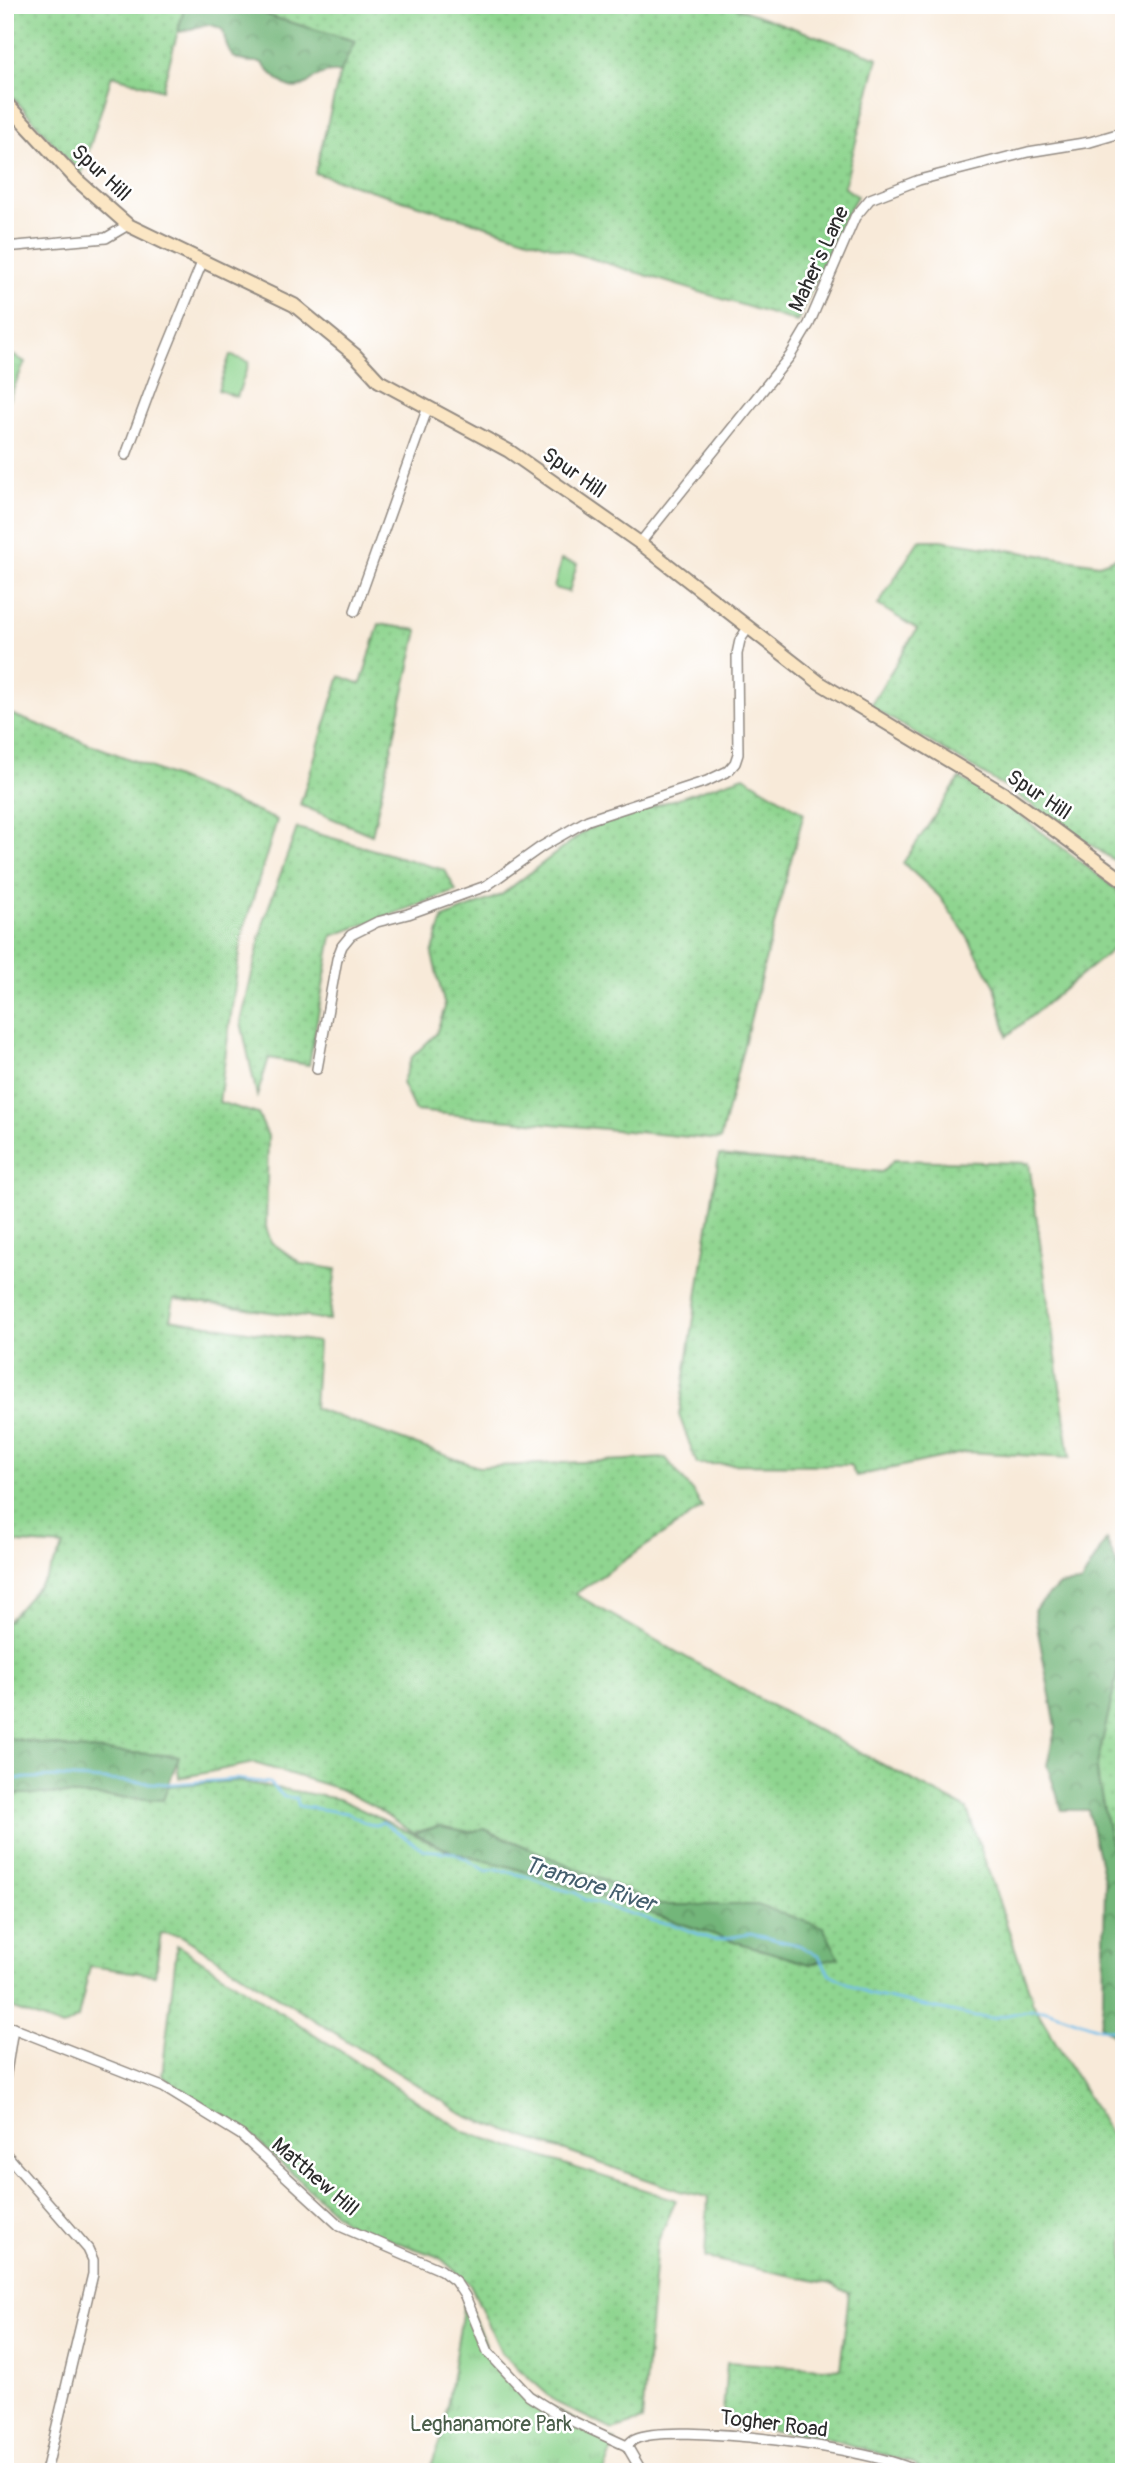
<svg xmlns="http://www.w3.org/2000/svg" width="1129" height="2477" viewBox="0 0 1129 2477" font-family="Pangolin,sans-serif">
<style>
.grass{fill:url(#grass-dots);stroke:#5d805e;stroke-width:2}
.forest{fill:url(#forest-crowns);stroke:#4f7052;stroke-width:2}
.park{fill:url(#park-tufts);stroke:#5d805e;stroke-width:2}
.garden{fill:#8fd590;stroke:#5d805e;stroke-width:2}
.lines{fill:none;stroke-linecap:round;stroke-linejoin:round}
.stream{stroke:#71beeb;stroke-width:2.5}
.street-casing{stroke:#928a82;stroke-width:12}
.secondary-casing{stroke:#928a82;stroke-width:16}
.street{stroke:#fff;stroke-width:9}
.secondary{stroke:#fbe6c4;stroke-width:12}
.labels{text-anchor:middle;dominant-baseline:central;stroke-width:5;stroke-linejoin:round;paint-order:stroke}
.street-label{font-size:21px;fill:#2b2b2b;stroke:#fff}
.park-label{font-size:21px;fill:#495e49;stroke:#fff}
.water-label{font-size:23px;font-style:italic;fill:#445e6e;stroke:#fff}
</style>
<defs>
<pattern id="grass-dots" width="8" height="8" patternUnits="userSpaceOnUse" patternTransform="scale(1.75)"><rect width="8" height="8" fill="#8fd590"/><path d="M2 2h.1M6 6h.1" fill="none" stroke="#7cb77c" stroke-width="1.8" stroke-linecap="round"/></pattern>
<pattern id="forest-crowns" width="20" height="18" patternUnits="userSpaceOnUse" patternTransform="scale(1.75)"><rect width="20" height="18" fill="#73b67a"/><path d="M2 6a3 3 0 1 1 6 0M12 15a3 3 0 1 1 6 0" fill="none" stroke="#5f9464"/></pattern>
<pattern id="park-tufts" width="24" height="20" patternUnits="userSpaceOnUse" patternTransform="scale(1.75)"><rect width="24" height="20" fill="#8fd590"/><path d="M3 7l-1-3M5 7V3M7 7l1-3M15 17l-1-3M17 17v-4M19 17l1-3" fill="none" stroke="#7cb77c"/></pattern>
</defs>
<rect width="100%" height="100%" fill="#fff"/>
<filter id="ink" filterUnits="userSpaceOnUse"><feTurbulence type="fractalNoise" baseFrequency=".0143" numOctaves="2"/><feDisplacementMap in="SourceGraphic" scale="14" xChannelSelector="R" yChannelSelector="G"/><feConvolveMatrix kernelMatrix="1 2 1 2 8 2 1 2 1" color-interpolation-filters="sRGB"/></filter>
<filter id="wash" filterUnits="userSpaceOnUse"><feTurbulence type="fractalNoise" baseFrequency=".00686" numOctaves="4" result="noise"/><feDisplacementMap in="SourceGraphic" scale="28" xChannelSelector="R" yChannelSelector="G"/><feGaussianBlur stdDeviation="1.57" result="paint"/><feColorMatrix in="noise" values="0 0 0 0 0 0 0 0 0 0 0 0 0 0 0 0 0 1.4 0 .05"/><feComposite in="paint" operator="in"/></filter>
<g filter="url(#wash)">
<rect width="100%" height="100%" fill="#f8ead9"/>
<g class="grass">
<path d="M 16,5 L 185,5 L 162,90 L 112,75 L 81,175 L 5,88 L 5,42 Z"/>
<path d="M 244,5 L 729,5 L 878,58 L 844,187 L 857,196 L 841,224 L 797,322 L 315,173 L 340,73 L 354,41 L 275,18 Z"/>
<path d="M 5,351 L 25,362 L 5,408 Z"/>
<path d="M 919,540 L 941,540 L 1099,564 L 1124,555 L 1124,867 L 1005,787 L 870,706 L 917,629 L 878,605 Z"/>
<path d="M 379,624 L 418,630 L 372,835 L 300,805 L 340,676 L 361,684 Z"/>
<path d="M 5,712 L 140,763 L 277,820 L 242,935 L 219,1102 L 258,1114 L 268,1136 L 266,1227 L 271,1242 L 302,1264 L 336,1269 L 329,1320 L 174,1299 L 170,1319 L 318,1342 L 314,1408 L 478,1467 L 666,1458 L 695,1495 L 702,1508 L 575,1594 L 770,1705 L 967,1809 L 1032,1998 L 1032,2002 L 1117,2146 L 1124,2149 L 1124,2472 L 925,2472 L 912,2463 L 816,2435 L 722,2426 L 727,2362 L 840,2369 L 849,2293 L 831,2284 L 705,2258 L 708,2197 L 680,2191 L 468,2117 L 180,1935 L 161,1933 L 155,1975 L 90,1966 L 78,2018 L 63,2027 L 5,2006 L 5,1794 L 58,1794 L 163,1800 L 168,1786 L 237,1781 L 339,1799 L 451,1852 L 511,1867 L 743,1944 L 809,1964 L 757,1905 L 660,1905 L 485,1829 L 470,1832 L 439,1826 L 414,1833 L 371,1805 L 340,1789 L 254,1763 L 179,1778 L 177,1760 L 76,1749 L 5,1737 L 5,1624 L 45,1579 L 64,1546 L 5,1542 Z"/>
<path d="M 744,776 L 804,813 L 787,874 L 720,1140 L 415,1111 L 402,1083 L 412,1057 L 436,1034 L 445,1007 L 432,954 L 443,918 L 501,895 L 589,828 Z"/>
<path d="M 960,778 L 1001,801 L 1124,895 L 1124,940 L 1007,1036 L 995,986 L 965,933 L 939,896 L 903,863 Z"/>
<path d="M 297,828 L 445,870 L 456,891 L 332,936 L 309,1065 L 269,1058 L 257,1096 L 241,1022 L 265,917 Z"/>
<path d="M 719,1155 L 882,1172 L 894,1160 L 1029,1163 L 1070,1458 L 967,1452 L 856,1476 L 850,1465 L 697,1464 L 679,1415 Z"/>
<path d="M 1124,1651 L 1124,1878 L 1118,1878 L 1095,1770 L 1122,1652 Z"/>
<path d="M 177,1945 L 465,2132 L 676,2200 L 657,2243 L 642,2421 L 613,2430 L 557,2403 L 502,2354 L 470,2284 L 439,2257 L 348,2225 L 254,2138 L 162,2076 Z"/>
</g>
<g class="forest">
<path d="M 185,5 L 244,5 L 275,18 L 355,41 L 340,73 C 304,64 307,118 261,62 C 233,62 228,58 223,30 C 203,18 198,30 178,32 Z"/>
<path d="M 1106,1540 L 1124,1579 L 1124,1651 L 1122,1652 L 1096,1770 L 1118,1878 L 1124,1878 L 1124,2044 L 1100,2025 L 1103,2001 L 1105,1884 L 1088,1810 L 1062,1810 L 1047,1765 L 1056,1727 L 1034,1610 L 1059,1585 L 1081,1583 Z"/>
<path d="M 5,1738 L 76,1749 L 179,1756 L 163,1800 L 58,1794 L 5,1794 Z"/>
<path d="M 439,1826 L 470,1832 L 484,1829 L 660,1905 L 757,1905 L 823,1927 L 839,1958 L 809,1964 L 743,1944 L 511,1867 L 451,1852 L 414,1833 Z"/>
</g>
<path class="park" d="M 465,2296 L 488,2352 L 529,2396 L 616,2441 L 604,2472 L 429,2472 L 442,2437 Z"/>
<g class="garden">
<path d="M 230,355 L 249,362 L 237,397 L 218,390 Z"/>
<path d="M 561,560 L 577,564 L 569,592 L 554,588 Z"/>
</g>
<g class="lines">
<path class="stream" d="M 5,1779 L 57,1777 L 169,1784 L 236,1779 L 270,1783 L 284,1797 L 296,1798 L 299,1806 L 347,1813 L 368,1824 L 376,1825 L 383,1822 L 424,1850 L 455,1853 L 487,1871 L 497,1869 L 532,1878 L 553,1887 L 576,1893 L 585,1900 L 661,1923 L 672,1924 L 714,1940 L 750,1934 L 799,1945 L 818,1956 L 830,1974 L 868,1994 L 975,2017 L 992,2018 L 1032,2010 L 1047,2010 L 1099,2028 L 1124,2031"/>
</g>
</g>
<g filter="url(#ink)">
<g class="lines">
<g class="street-casing">
<g id="street">
<path d="M 5,247 L 106,238 L 128,225"/>
<path d="M 126,455 L 153,382 L 203,260"/>
<path d="M 640,543 L 790,356 L 809,324 L 855,217 L 870,199 L 919,180 L 1028,152 L 1090,142 L 1124,132"/>
<path d="M 355,611 L 428,407"/>
<path d="M 317,1069 L 337,959 L 342,946 L 351,935 L 377,922 L 408,914 L 486,886 L 541,847 L 588,820 L 707,781 L 728,771 L 735,763 L 738,754 L 737,654 L 740,640 L 748,628"/>
<path d="M 5,2025 L 163,2087 L 241,2135 L 340,2226 L 441,2270 L 455,2281 L 465,2296 L 488,2352 L 529,2396 L 559,2415 L 627,2446"/>
<path d="M 5,2079 L 13,2028"/>
<path d="M 5,2153 L 88,2249 L 93,2260 L 93,2274 L 46,2472"/>
<path d="M 627,2446 C 630,2443 632,2440 635,2439 C 672,2421 881,2449 917,2472"/>
<path d="M 627,2446 L 642,2472"/>
</g>
</g>
<g class="secondary-casing">
<path id="secondary" d="M 5,102 L 77,180 L 128,225 L 294,305 L 355,355 L 379,381 L 509,451 L 640,543 L 820,683 L 1011,798 L 1124,881"/>
</g>
<use href="#street" class="street"/>
<use href="#secondary" class="secondary"/>
</g>
</g>
<g class="labels">
<g class="street-label">
<text transform="translate(101 173) rotate(43)">Spur Hill</text>
<text transform="translate(819 259) rotate(-65)">Maher's Lane</text>
<text transform="translate(574 473) rotate(35)">Spur Hill</text>
<text transform="translate(1039 795) rotate(34)">Spur Hill</text>
<text transform="translate(315 2177) rotate(41)">Matthew Hill</text>
<text transform="translate(774 2424) rotate(7)">Togher Road</text>
</g>
<g class="park-label">
<text x="491" y="2424">Leghanamore Park</text>
</g>
<g class="water-label">
<text transform="translate(590 1884) rotate(18)">Tramore River</text>
</g>
</g>
<rect width="1129" height="2477" fill="none" stroke="#fff" stroke-width="28"/>
</svg>
